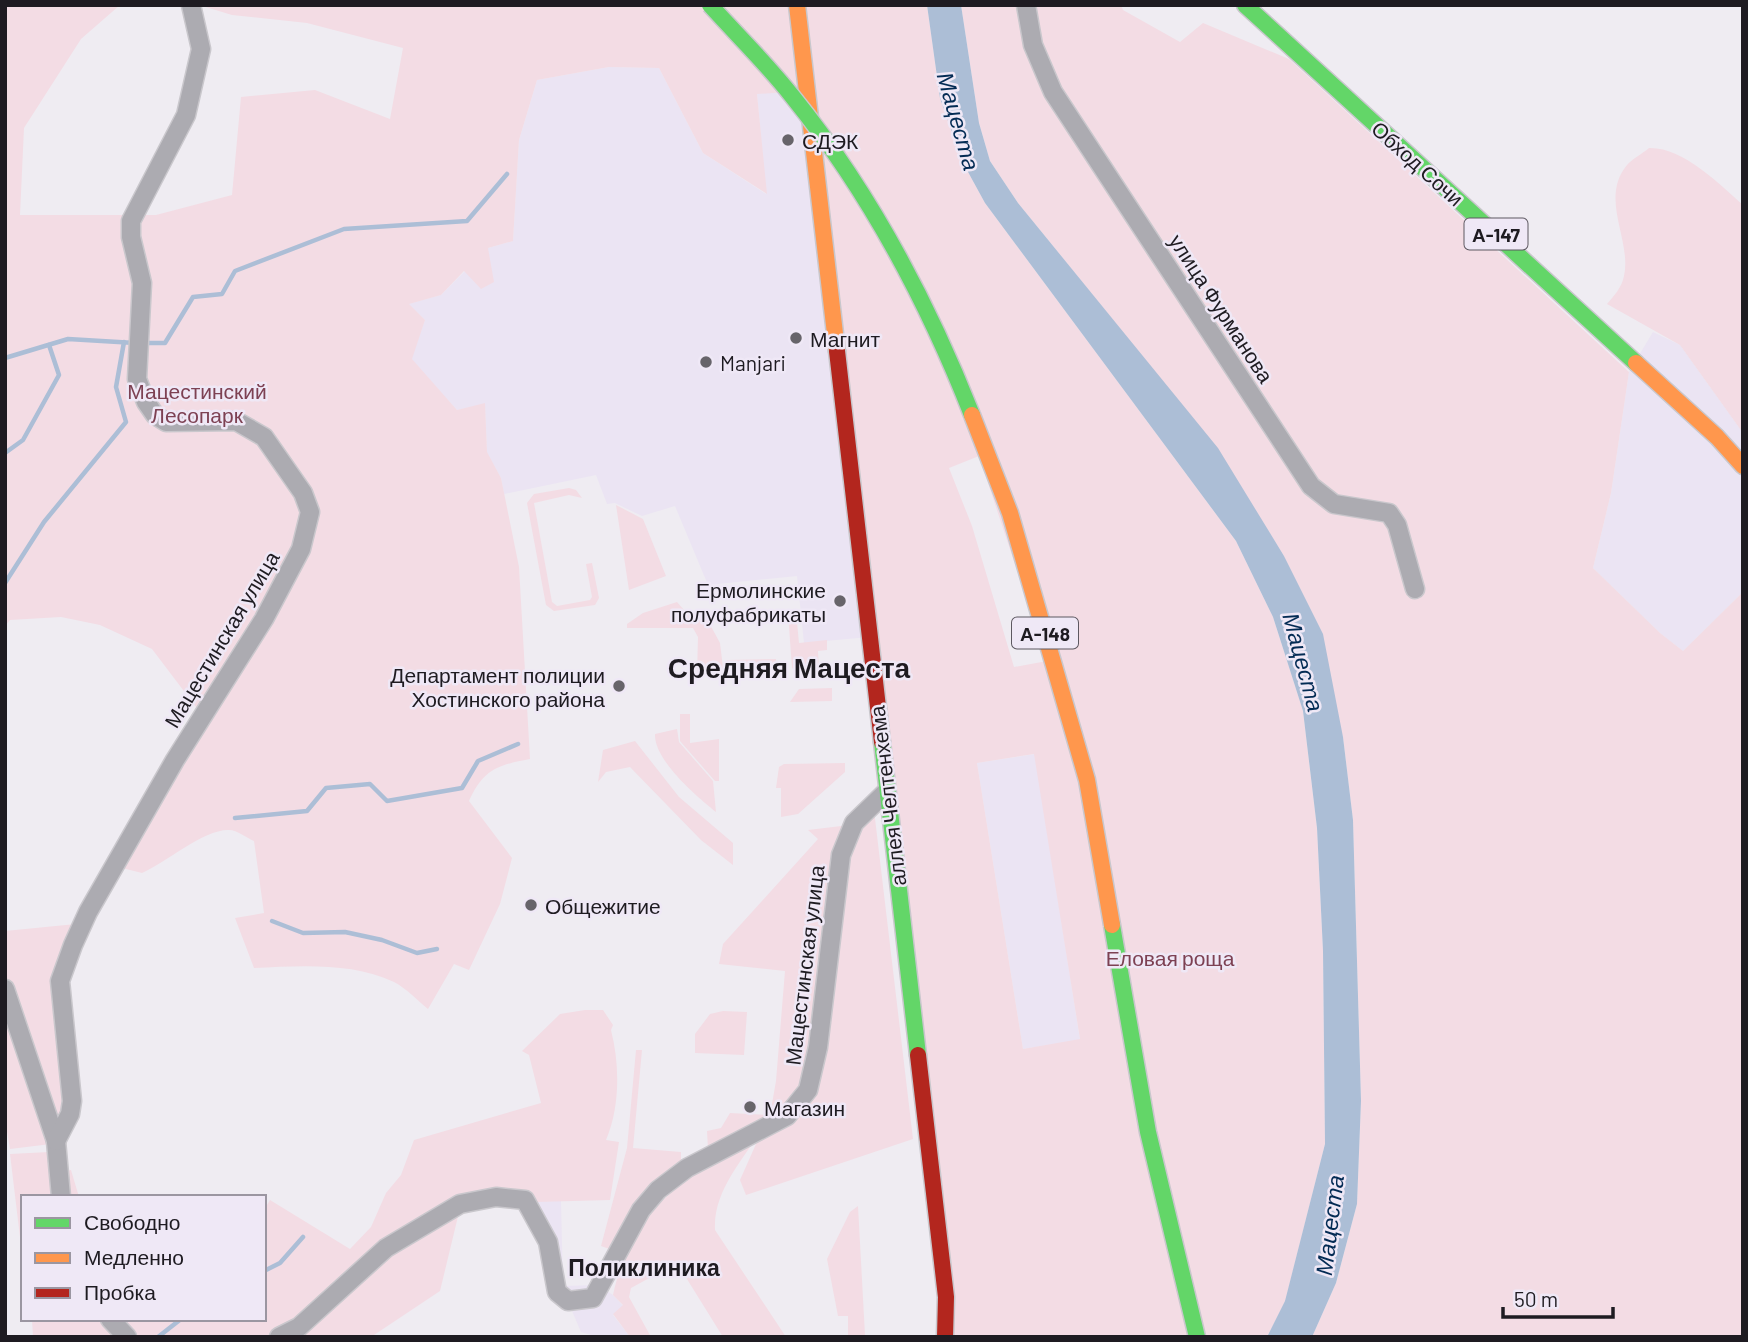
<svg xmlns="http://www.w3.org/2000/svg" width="1748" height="1342" viewBox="0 0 1748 1342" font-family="Barlow,sans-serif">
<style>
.built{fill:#ebe4f3}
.green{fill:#f3dce4;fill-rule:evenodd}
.water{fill:#acbed6}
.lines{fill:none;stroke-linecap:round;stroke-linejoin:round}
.stream{stroke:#acbed6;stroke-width:4.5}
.street-casing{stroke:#c9c7cc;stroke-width:21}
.fast-casing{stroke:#c9c7cc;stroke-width:19}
.slow-casing{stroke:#c9c7cc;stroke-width:19}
.jam-casing{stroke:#c9c7cc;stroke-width:19}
.street{stroke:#acabb1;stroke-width:18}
.fast{stroke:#63d668;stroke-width:16}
.slow{stroke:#ff974d;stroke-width:16}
.jam{stroke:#b3261e;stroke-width:16}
.fast-bridge-casing{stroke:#c9c7cc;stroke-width:19;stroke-linecap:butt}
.slow-bridge-casing{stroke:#c9c7cc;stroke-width:19;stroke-linecap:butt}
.fast-bridge{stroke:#63d668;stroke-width:16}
.slow-bridge{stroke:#ff974d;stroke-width:16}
.poi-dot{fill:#67646a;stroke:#efe8f6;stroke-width:2.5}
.labels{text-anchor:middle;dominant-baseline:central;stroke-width:5;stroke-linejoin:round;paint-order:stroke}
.shield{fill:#efe8f6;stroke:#5d5861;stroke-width:2}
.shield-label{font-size:19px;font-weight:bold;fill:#1e1b21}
.poi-label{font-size:21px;fill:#1e1b21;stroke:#efe8f6;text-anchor:start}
.street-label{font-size:21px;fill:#1e1b21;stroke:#efe8f6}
.park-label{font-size:21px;fill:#7d4153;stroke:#efe8f6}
.water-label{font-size:23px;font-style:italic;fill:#032b54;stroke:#efe8f6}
.neighbourhood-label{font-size:23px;font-weight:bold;fill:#1e1b21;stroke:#efe8f6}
.district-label{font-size:28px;font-weight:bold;fill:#1e1b21;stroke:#efe8f6}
</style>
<rect width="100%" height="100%" fill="#efecf2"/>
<g class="built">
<path d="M 609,67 L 659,68 L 703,153 L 766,194 L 757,93 L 807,91 L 869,637 L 804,643 L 797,576 L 708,585 L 675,506 L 642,516 L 615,503 L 607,504 L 596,475 L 504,494 L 501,478 L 487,453 L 485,404 L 457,410 L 411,359 L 425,320 L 408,304 L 441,295 L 488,248 L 513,241 L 519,140 L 537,80 Z"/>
<path d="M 1653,332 L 1680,345 L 1743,433 L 1743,592 L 1683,651 L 1660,633 L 1593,568 L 1611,493 L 1629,372 Z"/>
<path d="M 1035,754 L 1080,1040 L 1023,1049 L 977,763 Z"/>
<path d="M 525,1200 L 561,1201 L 563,1286 L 598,1285 L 613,1295 L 623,1306 L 613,1315 L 630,1337 L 598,1337 L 581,1332 Z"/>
</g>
<g class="green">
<path d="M 5,5 L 120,5 L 81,39 L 24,128 L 20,215 L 156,215 L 232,195 L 241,97 L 315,90 L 390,119 L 403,48 L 307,23 L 232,15 L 199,5 L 927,5 L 940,98 L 962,161 L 985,203 L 1236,541 L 1273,617 L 1303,711 L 1317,828 L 1323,951 L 1325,1144 L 1285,1302 L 1267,1337 L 945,1337 L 806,91 L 757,94 L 767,194 L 703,153 L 659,68 L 609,67 L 537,80 L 519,140 L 513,241 L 488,248 L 494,282 L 481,289 L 464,271 L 441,295 L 409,304 L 425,320 L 412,359 L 457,410 L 485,403 L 487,452 L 501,478 L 519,567 L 530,759 C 497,765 483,770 469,801 L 512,858 L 500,904 L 469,970 L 454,964 L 428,1009 C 418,1001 406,988 394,982 C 352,962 300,966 254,968 L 235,918 L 264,913 L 254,841 C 247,838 237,830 229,830 C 204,829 167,862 142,873 L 126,869 L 105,870 L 199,711 L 152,649 L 100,625 L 61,617 L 10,620 L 5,626 ZM 979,456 L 1047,661 L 1014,667 L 972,526 L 949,468 ZM 1034,754 L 1080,1039 L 1023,1049 L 977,763 Z"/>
<path d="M 961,5 L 1121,5 L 1123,10 L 1180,42 L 1203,23 L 1289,59 L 1629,372 L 1611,493 L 1593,568 L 1660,633 L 1683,651 L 1743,592 L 1743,1337 L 1312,1337 L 1336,1283 L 1357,1204 L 1361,1101 L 1353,820 L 1343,737 L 1284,556 L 1217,448 L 1018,203 L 990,161 L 979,123 Z"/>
<path d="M 1649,148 C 1683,147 1719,184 1743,205 L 1743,433 L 1680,345 L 1607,304 C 1614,296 1622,287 1624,276 C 1632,240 1599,199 1627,165 C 1632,159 1642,154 1649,148 Z"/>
<path d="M 569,488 L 576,490 L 582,498 L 569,495 L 534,503 L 552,602 L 557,606 L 590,600 L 592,597 L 586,564 L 592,563 L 599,598 L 595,605 L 554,611 L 546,605 L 527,503 L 534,494 Z"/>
<path d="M 616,505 L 643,519 L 666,576 L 629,590 Z"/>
<path d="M 677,602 L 690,617 L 707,619 L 720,643 L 724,676 L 697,674 L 698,637 L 693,628 L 627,628 L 627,624 L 643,613 Z"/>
<path d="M 796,612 L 799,643 L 827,640 L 827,650 L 818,651 L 819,670 L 798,673 L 792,668 L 788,613 Z"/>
<path d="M 776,659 L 776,670 L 770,676 L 727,676 L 727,660 Z"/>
<path d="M 832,688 L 832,701 L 790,702 L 799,689 Z"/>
<path d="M 680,714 L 690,714 L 690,743 L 719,739 L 719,781 L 715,781 L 680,741 Z"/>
<path d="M 677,729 L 679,742 L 713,781 L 716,812 C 696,796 654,760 655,734 Z"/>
<path d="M 635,741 L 679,797 L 733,843 L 733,865 L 701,840 L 630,767 L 606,772 L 598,782 L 603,750 Z"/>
<path d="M 845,763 L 845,772 L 798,814 L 781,817 L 781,788 L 776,788 L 779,767 L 784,764 Z"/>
<path d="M 874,810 L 913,1139 L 746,1195 L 740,1180 L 764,1126 C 744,1159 713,1190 715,1230 L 786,1337 L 723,1337 L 677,1263 L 631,1288 L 629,1297 L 651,1337 L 630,1337 L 613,1314 L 623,1305 L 613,1295 C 625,1239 658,1193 709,1166 L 707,1131 L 721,1128 L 730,1113 L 770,1115 L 776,1081 L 785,971 L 719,964 L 723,944 L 818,839 L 808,830 L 858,824 Z"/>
<path d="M 76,924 L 52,987 L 73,1086 L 51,1144 L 10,1149 L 5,1120 L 5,989 L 22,1034 L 5,974 L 5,931 Z"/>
<path d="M 585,1010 L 603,1010 L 613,1025 L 611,1030 C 620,1065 620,1107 606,1140 L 619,1142 L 610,1200 L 461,1204 L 440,1291 L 371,1337 L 33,1337 L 32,1319 L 264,1319 L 264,1210 L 270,1200 L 350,1249 L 371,1227 L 386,1193 L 401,1175 L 414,1140 L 541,1103 L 529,1055 L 522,1051 L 560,1014 Z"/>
<path d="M 723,1011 L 747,1012 L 744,1055 L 695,1053 L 695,1034 L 710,1014 Z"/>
<path d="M 636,1050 L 642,1050 L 633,1148 L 681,1152 L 681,1165 L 612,1250 L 601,1246 L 627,1148 Z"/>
<path d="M 49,1152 L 57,1173 L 71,1170 L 79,1197 L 23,1197 L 23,1262 L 10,1154 Z"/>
<path d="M 858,1206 L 865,1335 L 848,1337 L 848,1316 L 838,1316 L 827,1259 L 850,1212 Z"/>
</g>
<path class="water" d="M 927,5 L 961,5 L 979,123 L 990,161 L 1018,203 L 1218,448 L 1284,556 L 1323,634 L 1343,737 L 1353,820 L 1361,1101 L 1357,1204 L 1336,1283 L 1312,1337 L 1267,1337 L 1285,1301 L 1325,1144 L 1323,951 L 1317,828 L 1303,711 L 1273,617 L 1236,541 L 985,203 L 962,161 L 940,98 Z"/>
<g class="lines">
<g class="stream">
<path d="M 143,343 L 165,343 L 193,297 L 222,294 L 235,271 L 344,229 L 467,221 L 507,174"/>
<path d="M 5,358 L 68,339 L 135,343"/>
<path d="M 5,453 L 23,440 L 59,375 L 49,345"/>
<path d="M 5,583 L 44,522 L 126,422 L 116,387 L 124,342"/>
<path d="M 235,818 L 307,811 L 326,788 L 370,784 L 387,801 L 462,788 L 478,761 L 518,744"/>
<path d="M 272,921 L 303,933 L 345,932 L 382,940 L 417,953 L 437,949"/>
<path d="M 264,1271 L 280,1263 L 303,1237"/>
<path d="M 158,1337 L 181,1319"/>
</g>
<g class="street-casing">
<g id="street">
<path d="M 1026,5 L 1033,45 L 1053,92 L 1311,486 L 1334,504 L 1389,513 L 1397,525 L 1415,589"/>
<path d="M 5,989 L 56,1141 L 61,1197"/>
<path d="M 56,1141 L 70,1114 L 72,1101 L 60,981 L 73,945 L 88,912 L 175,760 L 264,619 L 301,549 L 310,512 L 303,493 L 264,437 L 236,421 L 166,422 L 155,415 L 146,402 L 137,379 L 142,283 L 131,237 L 131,221 L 186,115 L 201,49 L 191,5"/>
<path d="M 110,1319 L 127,1337"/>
<path d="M 279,1337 L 299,1327 L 386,1248 L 460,1204 L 496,1197 L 525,1200 L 548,1242 L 557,1292 L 568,1301 L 593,1298 L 641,1210 L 658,1190 L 687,1168 L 787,1116 L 808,1090 L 818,1047 L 841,855 L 854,823 L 886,792"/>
</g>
</g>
<g class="fast-casing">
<g id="fast">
<path d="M 1245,5 L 1636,363"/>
<path d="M 882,742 L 918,1055"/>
</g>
</g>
<g class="slow-casing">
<g id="slow">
<path d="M 797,5 L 837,351"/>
<path d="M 1636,363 L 1717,437 L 1743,466"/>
</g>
</g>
<g class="jam-casing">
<g id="jam">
<path d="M 837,351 L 882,742"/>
<path d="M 918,1055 L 946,1297 L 945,1337"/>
</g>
</g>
<use href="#street" class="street"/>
<use href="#fast" class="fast"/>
<use href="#slow" class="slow"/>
<use href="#jam" class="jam"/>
<g class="fast-bridge-casing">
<g id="fast-bridge">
<path d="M 710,5 C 737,35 767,64 792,96 C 868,190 928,303 972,415"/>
<path d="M 1112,925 L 1148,1132 L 1197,1337"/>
</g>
</g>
<g class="slow-bridge-casing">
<path id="slow-bridge" d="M 972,415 L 1010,513 L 1087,780 L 1112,925"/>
</g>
<use href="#fast-bridge" class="fast-bridge"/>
<use href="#slow-bridge" class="slow-bridge"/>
</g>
<g class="poi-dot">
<circle cx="788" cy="140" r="7"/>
<circle cx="796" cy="338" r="7"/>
<circle cx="706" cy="362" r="7"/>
<circle cx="840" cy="601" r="7"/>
<circle cx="619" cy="686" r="7"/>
<circle cx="531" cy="905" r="7"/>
<circle cx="750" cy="1107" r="7"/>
</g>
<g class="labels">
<g class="shield">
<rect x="1464.5" y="218.5" width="63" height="31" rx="5"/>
<rect x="1012" y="617.5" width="66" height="31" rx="5"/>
</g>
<g class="shield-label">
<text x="1496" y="234">А-147</text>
<text x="1045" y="633">А-148</text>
</g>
<g class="poi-label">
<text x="802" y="140">СДЭК</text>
<text x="810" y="338">Магнит</text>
<text x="720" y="362">Manjari</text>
<text x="826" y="589" text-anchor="end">Ермолинские<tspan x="826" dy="24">полуфабрикаты</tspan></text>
<text x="605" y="674" text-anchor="end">Департамент полиции<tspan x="605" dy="24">Хостинского района</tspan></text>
<text x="545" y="905">Общежитие</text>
<text x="764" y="1107">Магазин</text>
</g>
<g class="street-label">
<text transform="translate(1418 163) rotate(42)">Обход Сочи</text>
<text transform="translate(1222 308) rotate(57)">улица Фурманова</text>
<text transform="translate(221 639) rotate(-59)">Мацестинская улица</text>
<text transform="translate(887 796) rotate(-97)">аллея Челтенхема</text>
<text transform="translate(804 965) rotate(-83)">Мацестинская улица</text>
</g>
<g class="park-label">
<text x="197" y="390">Мацестинский<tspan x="197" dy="24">Лесопарк</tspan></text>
<text x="1170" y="957">Еловая роща</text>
</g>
<g class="water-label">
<text transform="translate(959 121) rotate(74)">Мацеста</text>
<text transform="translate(1304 662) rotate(75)">Мацеста</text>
<text transform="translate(1329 1225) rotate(-83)">Мацеста</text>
</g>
<g class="neighbourhood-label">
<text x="644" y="1267">Поликлиника</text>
</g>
<g class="district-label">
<text x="789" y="667">Средняя Мацеста</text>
</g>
</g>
<rect width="1748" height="1342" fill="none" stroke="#1e1b21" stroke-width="14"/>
<rect x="21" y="1195" width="245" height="126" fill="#efe8f6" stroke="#9b96a1" stroke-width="2"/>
<rect x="35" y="1218" width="35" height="10" fill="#63d668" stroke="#9b96a1" stroke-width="2"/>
<text x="84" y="1230" font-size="21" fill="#1e1b21">Свободно</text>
<rect x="35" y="1253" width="35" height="10" fill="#ff974d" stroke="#9b96a1" stroke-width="2"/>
<text x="84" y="1265" font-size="21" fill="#1e1b21">Медленно</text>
<rect x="35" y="1288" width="35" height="10" fill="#b3261e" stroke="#9b96a1" stroke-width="2"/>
<text x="84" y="1300" font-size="21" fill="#1e1b21">Пробка</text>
<path d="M1503 1307v10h110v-10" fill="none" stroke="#1e1b21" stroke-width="3.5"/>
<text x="1514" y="1307" font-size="21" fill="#1e1b21" stroke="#efe8f6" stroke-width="5" paint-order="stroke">50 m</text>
</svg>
